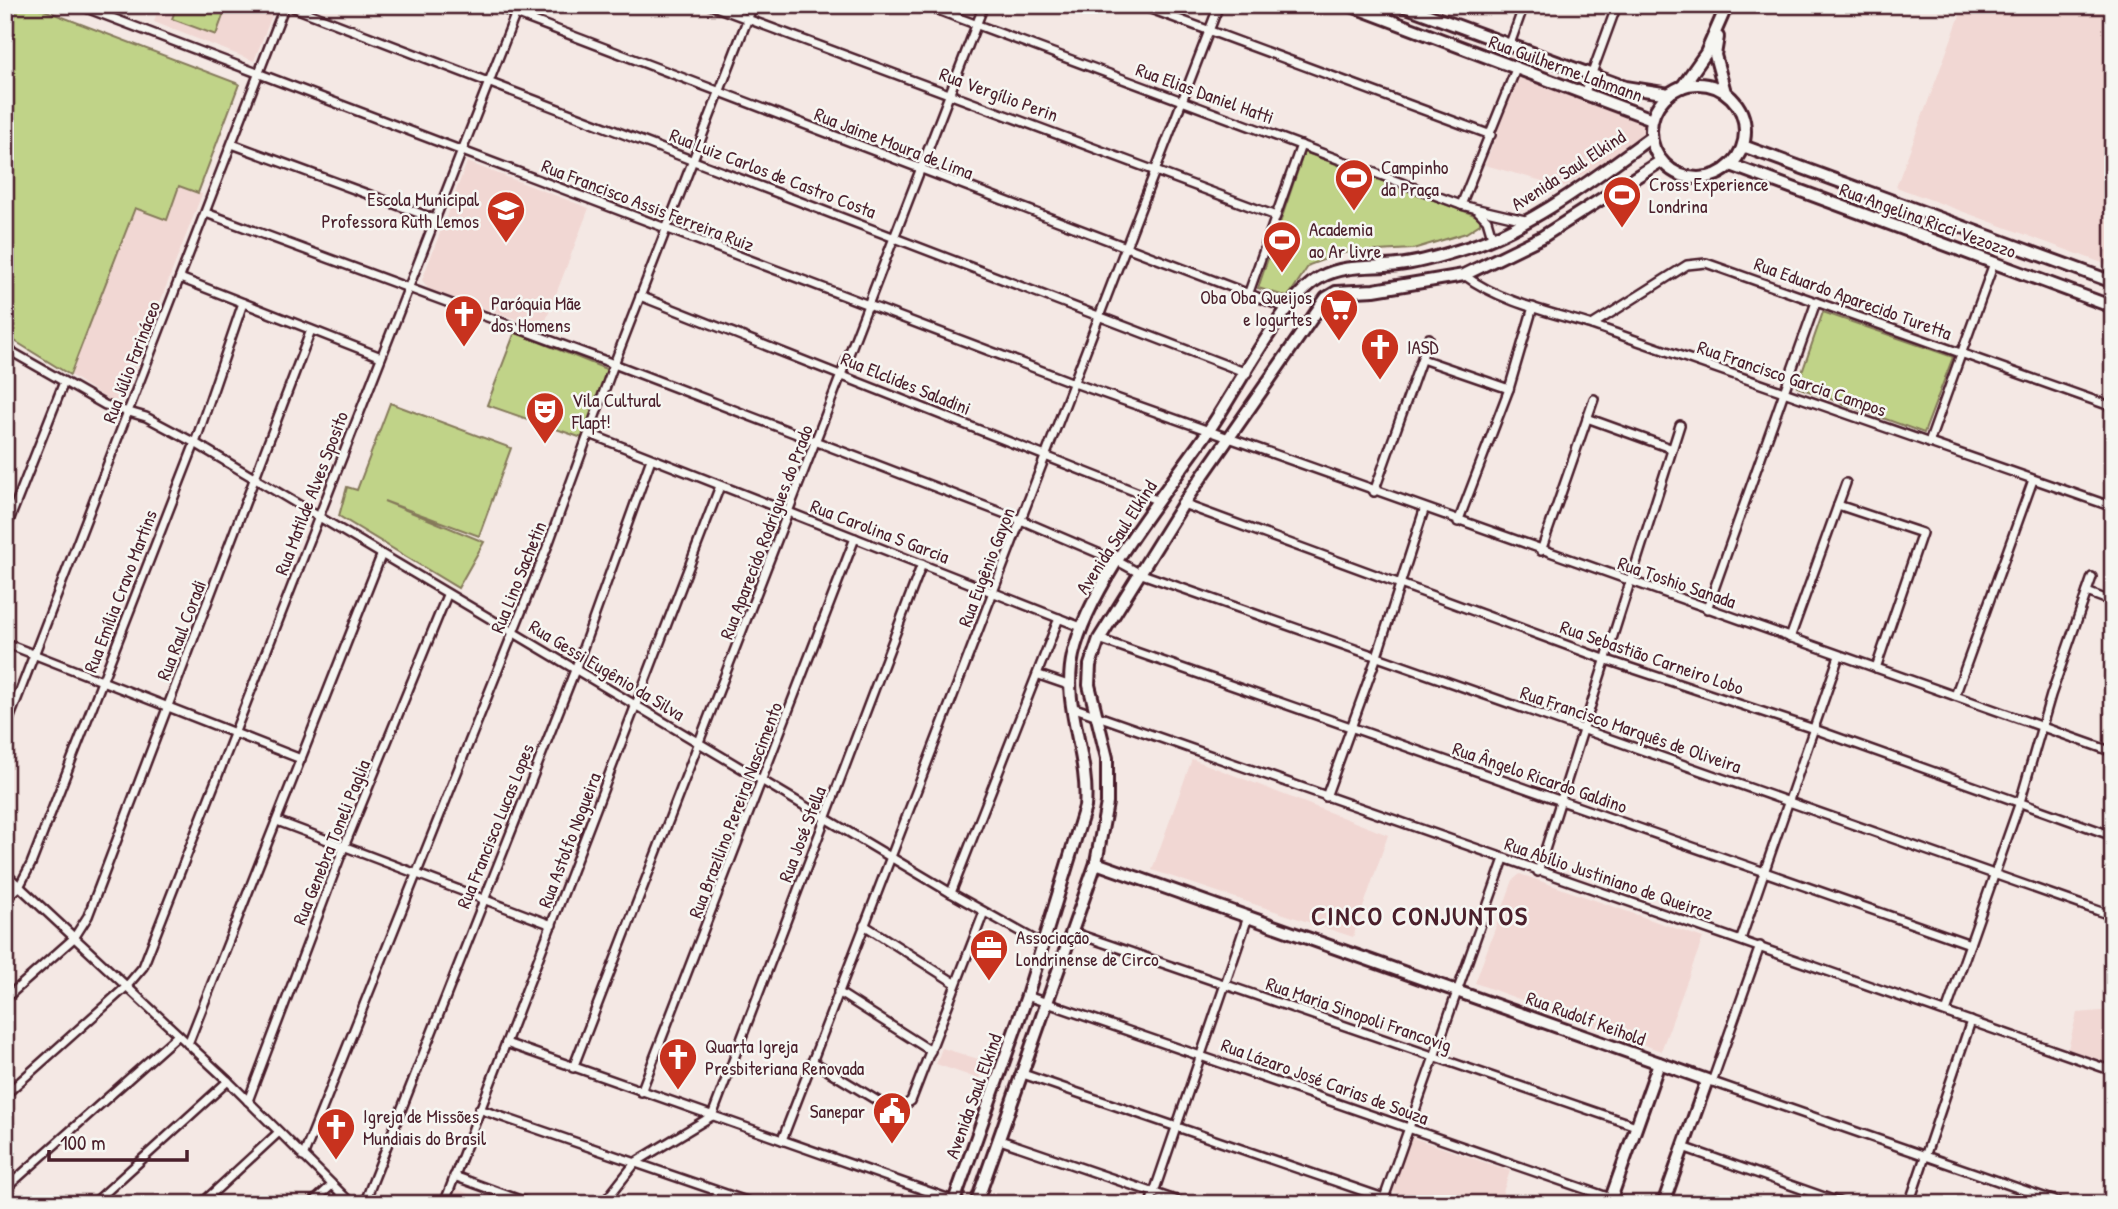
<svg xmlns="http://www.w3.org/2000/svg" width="2118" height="1209" viewBox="0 0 2118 1209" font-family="'Patrick Hand',sans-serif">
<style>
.built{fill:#f1d7d3}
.green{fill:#c0d388;stroke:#85795a;stroke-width:2}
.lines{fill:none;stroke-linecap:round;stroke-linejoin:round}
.street-casing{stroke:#4a1f2b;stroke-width:12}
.secondary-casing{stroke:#4a1f2b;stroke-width:16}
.street{stroke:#f6f6f2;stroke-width:7}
.secondary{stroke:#f6f6f2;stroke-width:10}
.labels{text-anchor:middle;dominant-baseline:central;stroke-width:5;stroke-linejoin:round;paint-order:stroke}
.street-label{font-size:19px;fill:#4a1f2b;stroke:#f6f6f2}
.poi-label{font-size:19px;fill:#4a1f2b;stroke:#f6f6f2;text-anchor:start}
.district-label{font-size:26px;font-weight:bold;letter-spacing:2px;fill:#4a1f2b;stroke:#f6f6f2}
</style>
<rect width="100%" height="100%" fill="#f4e8e4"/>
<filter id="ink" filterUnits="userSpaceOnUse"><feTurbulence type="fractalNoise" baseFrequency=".0143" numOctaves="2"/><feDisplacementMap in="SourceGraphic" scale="14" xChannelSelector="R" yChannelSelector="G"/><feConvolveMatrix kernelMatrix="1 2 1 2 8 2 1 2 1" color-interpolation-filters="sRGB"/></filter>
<g filter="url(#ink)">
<g class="built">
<path d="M 159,5 L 276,5 L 254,61 L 154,22 Z"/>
<path d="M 1964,5 L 2113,5 L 2113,267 L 1896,187 Z"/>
<path d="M 1518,76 L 1649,122 L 1646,135 L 1564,187 L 1485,165 Z"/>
<path d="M 467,162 L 589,208 L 543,328 L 429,290 L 422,280 Z"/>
<path d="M 179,186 L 202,194 L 122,400 L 110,401 L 70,375 L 135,207 Z"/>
<path d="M 1192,759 L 1388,835 L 1353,937 L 1152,870 Z"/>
<path d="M 1520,874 L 1703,938 L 1661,1051 L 1475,983 L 1513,880 Z"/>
<path d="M 2113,1010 L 2113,1065 L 2068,1049 L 2077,1013 Z"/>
<path d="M 942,1048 L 985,1061 L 979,1079 L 936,1064 Z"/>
<path d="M 1411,1137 L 1510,1171 L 1499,1204 L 1428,1204 L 1392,1191 Z"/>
<path d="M 456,1189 L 497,1204 L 451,1204 Z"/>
</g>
<g class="green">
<path d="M 5,5 L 31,5 L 239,84 L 198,193 L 179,186 L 167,220 L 135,208 L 70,375 L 5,335 Z"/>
<path d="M 177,5 L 212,5 L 225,10 L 216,35 L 172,19 Z"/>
<path d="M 1304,152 L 1480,217 L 1480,224 L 1466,233 L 1413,249 L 1342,253 L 1309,265 L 1288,297 L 1258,288 Z"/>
<path d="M 1823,312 L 1953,357 L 1924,433 L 1797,387 Z"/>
<path d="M 515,332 L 606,369 L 608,377 L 582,438 L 487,405 Z"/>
<path d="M 390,403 L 511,448 L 479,536 L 384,501 L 484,542 L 458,588 L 339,516 L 347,487 L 357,490 Z"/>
</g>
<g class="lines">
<g class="street-casing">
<g id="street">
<path d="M 78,5 L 1074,383 L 2113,752"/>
<path d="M 287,5 L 1247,373"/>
<path d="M 492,5 L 1286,308"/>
<path d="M 710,5 L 1276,216"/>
<path d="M 924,5 L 1461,205 L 1525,220"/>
<path d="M 1140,5 L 1491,135"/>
<path d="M 1510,44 L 1524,5"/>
<path d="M 1584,95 L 1617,5"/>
<path d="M 232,144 L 435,219"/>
<path d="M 1461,205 L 1516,69"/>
<path d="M 1476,209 L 1487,220 L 1492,237"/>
<path d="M 206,213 L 614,364 L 1021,520 L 1119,562 L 1139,573 L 2113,916"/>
<path d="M 1464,275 C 1500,302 1549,312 1592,325 L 2113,507"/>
<path d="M 180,278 L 381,357"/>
<path d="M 1248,295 L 1301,145"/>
<path d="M 640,296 L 1159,501"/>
<path d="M 1592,325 L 1687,265 L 1706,263 L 2113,407"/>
<path d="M 5,348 L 105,405 L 146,417 L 195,443 L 951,893 L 1044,945"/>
<path d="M 1422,359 L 1509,389"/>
<path d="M 1587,418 L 1670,448"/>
<path d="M 590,434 L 1081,627"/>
<path d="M 1929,443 L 1994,263"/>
<path d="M 1374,492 L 1429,338"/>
<path d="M 1183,504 L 1604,659 L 1814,729 L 2113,836"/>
<path d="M 1838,505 L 1922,533 L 1876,668"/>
<path d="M 1458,522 L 1509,389 L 1533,307"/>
<path d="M 5,531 L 64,382"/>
<path d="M 1541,551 L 1594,399"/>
<path d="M 2087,592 L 2113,602"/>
<path d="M 1707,609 L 1816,302"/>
<path d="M 1790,638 L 1846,483"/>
<path d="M 1099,639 L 1970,944"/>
<path d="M 5,643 L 301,759"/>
<path d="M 1039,675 L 1068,685"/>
<path d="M 1955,696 L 2033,480"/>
<path d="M 1072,707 L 2113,1071"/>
<path d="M 5,730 L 285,5"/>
<path d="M 1326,797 L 1377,656 L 1424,510"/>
<path d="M 277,821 L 552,925"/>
<path d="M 1538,872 L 1680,425"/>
<path d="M 5,873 L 228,1081 L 352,1204"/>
<path d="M 951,893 L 1059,618"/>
<path d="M 5,899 L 19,887 L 31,864 L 195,443 L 243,303"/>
<path d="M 864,925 L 955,983"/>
<path d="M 1072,932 L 1636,1126"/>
<path d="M 1741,939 L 1839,656"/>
<path d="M 838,992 L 931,1051"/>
<path d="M 1027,996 L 1628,1204"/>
<path d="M 5,999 L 74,938 L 88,916 L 311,330"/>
<path d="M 1946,1012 L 2020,802 L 2051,695 L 2092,577"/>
<path d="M 506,1043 L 964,1204"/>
<path d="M 188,1044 L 381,556"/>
<path d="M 812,1061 L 891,1109 L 898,1109 L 911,1101 L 984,912"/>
<path d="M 573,1068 L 984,5"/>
<path d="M 1023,1074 L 1401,1204"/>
<path d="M 1707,1080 L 2064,1204"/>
<path d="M 1712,1082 L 1760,946"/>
<path d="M 641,1092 L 855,538"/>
<path d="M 5,1095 L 126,987 L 143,967 L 519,5"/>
<path d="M 248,1101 L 344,847 L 447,595"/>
<path d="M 479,1109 L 755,1204"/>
<path d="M 712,1116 L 922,564"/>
<path d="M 782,1140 L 1219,5"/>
<path d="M 1000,1140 L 1187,1204"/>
<path d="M 1683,1147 L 1844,1204"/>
<path d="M 303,1157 L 548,545 L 614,364 L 753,5"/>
<path d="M 454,1176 L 531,1204"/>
<path d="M 5,1189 L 178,1035"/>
<path d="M 93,1204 L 228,1081"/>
<path d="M 201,1204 L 279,1132"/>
<path d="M 311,1204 L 332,1185"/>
<path d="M 364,1204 L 575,670 L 651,459"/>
<path d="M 444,1204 L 720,486"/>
<path d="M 603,1204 L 636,1162 L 712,1116"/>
<path d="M 1150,1204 L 1248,917"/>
<path d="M 1382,1204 L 1504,859"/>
<path d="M 1909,1204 L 1971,1021"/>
</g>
</g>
<g class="secondary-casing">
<g id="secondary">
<path d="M 1349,5 L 1652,119"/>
<path d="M 1401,5 L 1625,87 L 1669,94"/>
<path d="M 1718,37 L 1715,55 L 1725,92"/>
<circle cx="1698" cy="131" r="47"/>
<path d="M 1682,87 L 1706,53 L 1727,5"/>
<path d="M 1743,146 L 2113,282"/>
<path d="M 1731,165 L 2113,307"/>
<path d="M 1096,863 L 1707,1080 L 1663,1204"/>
<path d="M 953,1204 L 1027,996 L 1085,807 C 1090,756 1061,706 1073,655 C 1089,584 1167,491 1209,430 C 1237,390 1282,298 1321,277 C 1345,264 1372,268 1398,265 C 1419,263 1441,256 1460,250 C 1526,231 1596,177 1651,137"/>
<path d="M 976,1204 L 1096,863 L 1107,803 L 1107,758 L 1089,685 L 1090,665 L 1099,639 L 1183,504 L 1326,298 L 1336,292 L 1374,290 L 1464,275 L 1542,237 L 1661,161"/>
<path d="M 1609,1204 L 1659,1063"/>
</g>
</g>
<use href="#street" class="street"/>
<use href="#secondary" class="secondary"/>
</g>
</g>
<defs>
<g id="stadium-pin" transform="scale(2.0125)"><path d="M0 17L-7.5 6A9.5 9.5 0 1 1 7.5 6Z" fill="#c8321e" stroke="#f6f6f2"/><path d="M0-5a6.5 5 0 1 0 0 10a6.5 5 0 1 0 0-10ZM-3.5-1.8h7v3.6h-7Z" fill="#fff"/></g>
<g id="school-pin" transform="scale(2.0125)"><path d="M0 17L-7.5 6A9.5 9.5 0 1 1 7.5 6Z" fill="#c8321e" stroke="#f6f6f2"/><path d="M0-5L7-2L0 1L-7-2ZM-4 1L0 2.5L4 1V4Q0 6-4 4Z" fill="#fff"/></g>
<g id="supermarket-pin" transform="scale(2.0125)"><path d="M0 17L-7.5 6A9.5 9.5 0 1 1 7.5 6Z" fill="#c8321e" stroke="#f6f6f2"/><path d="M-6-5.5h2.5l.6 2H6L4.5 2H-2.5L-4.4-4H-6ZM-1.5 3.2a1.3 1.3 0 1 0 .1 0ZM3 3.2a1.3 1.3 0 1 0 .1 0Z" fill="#fff"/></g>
<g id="church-pin" transform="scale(2.0125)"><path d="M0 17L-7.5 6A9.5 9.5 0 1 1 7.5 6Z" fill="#c8321e" stroke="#f6f6f2"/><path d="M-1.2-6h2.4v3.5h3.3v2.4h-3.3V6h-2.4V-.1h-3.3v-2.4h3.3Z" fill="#fff"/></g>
<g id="theatre-pin" transform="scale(2.0125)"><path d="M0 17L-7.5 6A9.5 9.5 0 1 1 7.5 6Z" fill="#c8321e" stroke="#f6f6f2"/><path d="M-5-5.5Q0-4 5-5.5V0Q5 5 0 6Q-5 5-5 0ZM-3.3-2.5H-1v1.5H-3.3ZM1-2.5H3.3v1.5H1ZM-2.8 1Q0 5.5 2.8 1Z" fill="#fff"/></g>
<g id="office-pin" transform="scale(2.0125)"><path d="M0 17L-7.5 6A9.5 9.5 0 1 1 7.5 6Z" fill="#c8321e" stroke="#f6f6f2"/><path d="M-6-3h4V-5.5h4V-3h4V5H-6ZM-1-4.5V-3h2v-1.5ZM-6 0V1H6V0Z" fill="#fff"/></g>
<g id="civic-pin" transform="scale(2.0125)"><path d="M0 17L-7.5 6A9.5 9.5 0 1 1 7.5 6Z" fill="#c8321e" stroke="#f6f6f2"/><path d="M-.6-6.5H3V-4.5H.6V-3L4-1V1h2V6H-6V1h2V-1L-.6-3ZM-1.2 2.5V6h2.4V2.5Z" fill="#fff"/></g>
</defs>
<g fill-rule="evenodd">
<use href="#stadium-pin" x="1354" y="178"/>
<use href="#stadium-pin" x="1622" y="195"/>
<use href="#school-pin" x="506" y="210"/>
<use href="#stadium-pin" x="1282" y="240"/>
<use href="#supermarket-pin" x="1339" y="308"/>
<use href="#church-pin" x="464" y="314"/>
<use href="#church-pin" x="1380" y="347"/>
<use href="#theatre-pin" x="545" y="411"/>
<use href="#office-pin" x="989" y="948"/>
<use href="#church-pin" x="678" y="1057"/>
<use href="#civic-pin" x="892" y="1111"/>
<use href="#church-pin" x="336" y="1127"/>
</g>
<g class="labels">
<g class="street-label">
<text transform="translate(1566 68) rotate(20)">Rua Guilherme Lahmann</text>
<text transform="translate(1205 93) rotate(20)">Rua Elias Daniel Hatti</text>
<text transform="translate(999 94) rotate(20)">Rua Vergílio Perin</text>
<text transform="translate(894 143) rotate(21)">Rua Jaime Moura de Lima</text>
<text transform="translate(1568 170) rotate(-33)">Avenida Saul Elkind</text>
<text transform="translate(773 173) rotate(21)">Rua Luiz Carlos de Castro Costa</text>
<text transform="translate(648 205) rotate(21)">Rua Francisco Assis Ferreira Ruiz</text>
<text transform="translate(1928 220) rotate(20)">Rua Angelina Ricci Vezozzo</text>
<text transform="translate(1853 298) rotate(20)">Rua Eduardo Aparecido Turetta</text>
<text transform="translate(131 362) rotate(-69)">Rua Júlio Farináceo</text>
<text transform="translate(1792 378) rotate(19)">Rua Francisco Garcia Campos</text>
<text transform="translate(906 383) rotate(22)">Rua Elclides Saladini</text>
<text transform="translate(311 493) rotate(-69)">Rua Matilde Alves Sposito</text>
<text transform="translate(880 531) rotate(21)">Rua Carolina S Garcia</text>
<text transform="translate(766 532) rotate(-69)">Rua Aparecido Rodrigues do Prado</text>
<text transform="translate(1116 537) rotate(-57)">Avenida Saul Elkind</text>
<text transform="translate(986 567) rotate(-69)">Rua Eugênio Gayon</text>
<text transform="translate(518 577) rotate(-68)">Rua Lino Sachetin</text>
<text transform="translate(1677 582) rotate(19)">Rua Toshio Sanada</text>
<text transform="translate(120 591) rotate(-69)">Rua Emília Cravo Martins</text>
<text transform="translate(181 630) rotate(-69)">Rua Raul Coradi</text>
<text transform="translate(1652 657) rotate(19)">Rua Sebastião Carneiro Lobo</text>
<text transform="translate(607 670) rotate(31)">Rua Gessi Eugênio da Silva</text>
<text transform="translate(1631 729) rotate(19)">Rua Francisco Marquês de Oliveira</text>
<text transform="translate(1540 777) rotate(19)">Rua Ângelo Ricardo Galdino</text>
<text transform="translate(735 810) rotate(-69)">Rua Brazilino Pereira Nascimento</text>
<text transform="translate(495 826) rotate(-68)">Rua Francisco Lucas Lopes</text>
<text transform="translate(802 834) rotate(-69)">Rua José Stella</text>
<text transform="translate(569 840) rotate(-69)">Rua Astolfo Nogueira</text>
<text transform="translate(331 842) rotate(-68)">Rua Genebra Toneli Paglia</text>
<text transform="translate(1609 878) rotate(19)">Rua Abílio Justiniano de Queiroz</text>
<text transform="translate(1359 1014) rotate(19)">Rua Maria Sinopoli Francovig</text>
<text transform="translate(1586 1018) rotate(20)">Rua Rudolf Keihold</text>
<text transform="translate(1325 1081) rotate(20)">Rua Lázaro José Carias de Souza</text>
<text transform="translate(973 1096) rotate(-70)">Avenida Saul Elkind</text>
</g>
<g class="poi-label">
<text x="1381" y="167">Campinho<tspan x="1381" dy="22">da Praça</tspan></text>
<text x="1649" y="184">Cross Experience<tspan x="1649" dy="22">Londrina</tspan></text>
<text x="479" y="199" text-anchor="end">Escola Municipal<tspan x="479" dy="22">Professora Ruth Lemos</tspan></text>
<text x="1309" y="229">Academia<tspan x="1309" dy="22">ao Ar livre</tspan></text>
<text x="1312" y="297" text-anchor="end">Oba Oba Queijos<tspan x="1312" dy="22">e Iogurtes</tspan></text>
<text x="491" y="303">Paróquia Mãe<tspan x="491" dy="22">dos Homens</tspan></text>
<text x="1407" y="347">IASD</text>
<text x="572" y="400">Vila Cultural<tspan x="572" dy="22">Flapt!</tspan></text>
<text x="1016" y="937">Associação<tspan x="1016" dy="22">Londrinense de Circo</tspan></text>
<text x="705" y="1046">Quarta Igreja<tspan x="705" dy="22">Presbiteriana Renovada</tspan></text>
<text x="865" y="1111" text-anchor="end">Sanepar</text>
<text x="363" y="1116">Igreja de Missões<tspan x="363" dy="22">Mundiais do Brasil</tspan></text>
</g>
<g class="district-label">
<text x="1420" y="915">CINCO CONJUNTOS</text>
</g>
</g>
<rect width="2118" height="1209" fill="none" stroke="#f6f6f2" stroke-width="28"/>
<rect x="14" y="14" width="2090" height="1181" fill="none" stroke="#4a1f2b" stroke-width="2.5" filter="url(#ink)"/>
<path d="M49 1150v10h138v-10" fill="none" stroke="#4a1f2b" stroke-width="3.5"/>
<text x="60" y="1150" font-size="21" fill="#4a1f2b" stroke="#f6f6f2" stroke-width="5" paint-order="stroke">100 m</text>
</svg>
